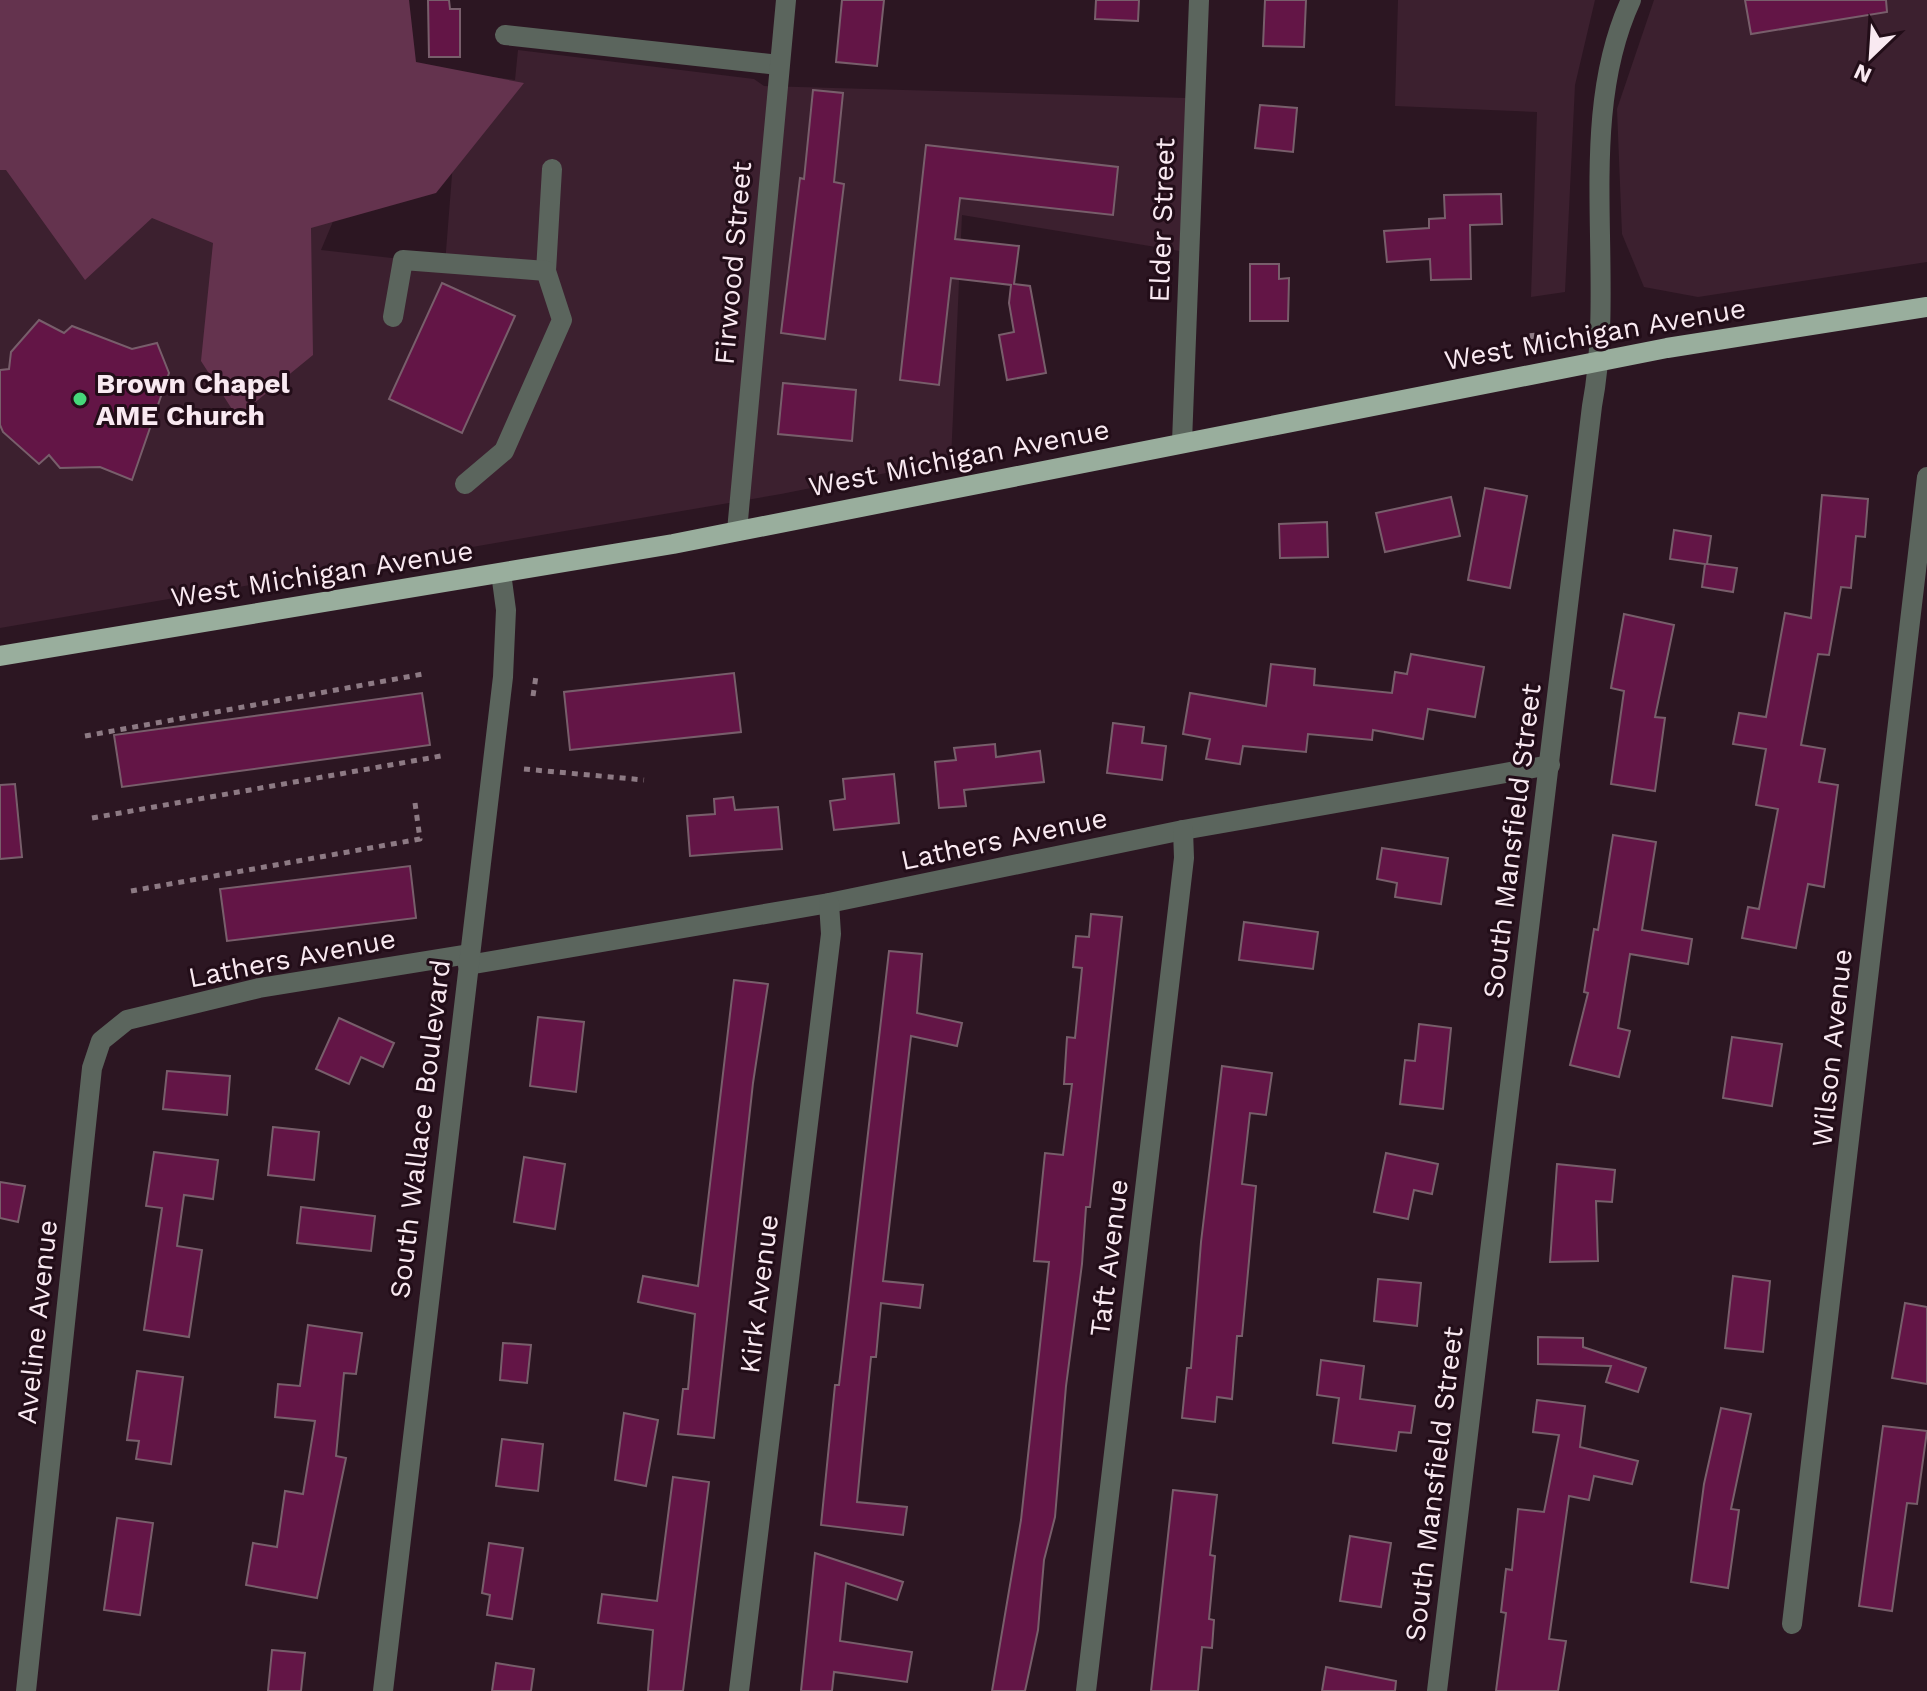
<svg xmlns="http://www.w3.org/2000/svg" width="1927" height="1691" viewBox="0 0 1927 1691" font-family="'Work Sans',sans-serif">
<style>
.built{fill:#3c202f}
.green{fill:#64334e}
.building{fill:#631546;stroke:#785e6b;stroke-width:2}
.lines{fill:none;stroke-linecap:round;stroke-linejoin:round}
.path{stroke:#8d7a84;stroke-width:5;stroke-dasharray:6 6;stroke-linecap:butt}
.minor{stroke:#5b655d;stroke-width:20}
.major{stroke:#99ae9d;stroke-width:20}
.poi-dot{fill:#46d77a;stroke:#220d18;stroke-width:3}
.labels{text-anchor:middle;dominant-baseline:central;stroke-width:6;stroke-linejoin:round;paint-order:stroke}
.street-label{font-size:28px;fill:#f9e9f1;stroke:#220d18}
.poi-label{font-size:28px;font-weight:bold;fill:#f9e9f1;stroke:#220d18;text-anchor:start}
</style>
<rect width="100%" height="100%" fill="#2c1622"/>
<g class="built">
<path d="M 0,0 L 366,143 L 321,250 L 445,264 L 460,73 L 515,80 L 518,50 L 754,79 L 764,86 L 1186,98 L 1180,251 L 962,215 L 951,460 L 781,494 L 0,628 Z"/>
<path d="M 1398,0 L 1595,0 L 1575,85 L 1565,292 L 1531,297 L 1537,112 L 1395,106 Z"/>
<path d="M 1654,0 L 1927,0 L 1927,262 L 1698,297 L 1644,287 L 1622,234 L 1617,109 Z"/>
</g>
<path class="green" d="M 0,0 L 409,0 L 416,62 L 524,83 L 436,193 L 311,228 L 313,355 L 237,417 L 201,361 L 213,243 L 152,218 L 85,280 L 6,170 L 0,170 Z"/>
<g class="building">
<path d="M 428,0 L 449,0 L 450,9 L 460,9 L 460,57 L 429,57 Z"/>
<path d="M 842,0 L 884,0 L 877,66 L 836,62 Z"/>
<path d="M 1096,0 L 1139,0 L 1138,21 L 1095,19 Z"/>
<path d="M 1265,0 L 1306,0 L 1304,47 L 1263,46 Z"/>
<path d="M 1745,0 L 1886,0 L 1887,12 L 1751,34 Z"/>
<path d="M 813,90 L 843,93 L 834,182 L 844,184 L 825,339 L 781,333 L 800,178 L 804,179 Z"/>
<path d="M 1260,105 L 1297,108 L 1293,152 L 1255,148 Z"/>
<path d="M 926,145 L 1118,167 L 1113,215 L 960,198 L 955,239 L 1019,246 L 1014,284 L 1030,286 L 1046,373 L 1007,380 L 999,335 L 1014,332 L 1009,303 L 1011,285 L 951,278 L 939,385 L 900,380 Z"/>
<path d="M 1501,194 L 1502,224 L 1470,225 L 1471,279 L 1431,280 L 1430,259 L 1387,262 L 1384,231 L 1429,228 L 1429,219 L 1445,218 L 1444,195 Z"/>
<path d="M 1250,264 L 1279,264 L 1279,279 L 1289,278 L 1288,321 L 1250,321 Z"/>
<path d="M 442,283 L 515,316 L 462,433 L 389,399 Z"/>
<path d="M 39,320 L 64,333 L 72,326 L 132,349 L 157,343 L 169,373 L 132,480 L 100,467 L 60,468 L 49,455 L 39,464 L 3,432 L 0,425 L 0,370 L 9,369 L 11,352 Z"/>
<path d="M 783,383 L 856,390 L 852,441 L 778,434 Z"/>
<path d="M 1485,488 L 1527,496 L 1510,588 L 1468,580 Z"/>
<path d="M 1822,495 L 1868,499 L 1865,537 L 1856,536 L 1851,588 L 1841,587 L 1829,655 L 1818,654 L 1801,745 L 1825,749 L 1819,782 L 1838,785 L 1824,887 L 1808,884 L 1796,948 L 1742,938 L 1748,907 L 1759,909 L 1778,809 L 1756,805 L 1766,749 L 1733,744 L 1739,713 L 1766,717 L 1785,613 L 1811,618 Z"/>
<path d="M 1451,497 L 1460,536 L 1385,552 L 1376,513 Z"/>
<path d="M 1327,522 L 1328,557 L 1280,558 L 1279,524 Z"/>
<path d="M 1674,530 L 1711,536 L 1707,564 L 1737,568 L 1733,592 L 1702,587 L 1705,564 L 1670,559 Z"/>
<path d="M 1624,614 L 1674,625 L 1655,717 L 1665,718 L 1655,791 L 1611,784 L 1624,691 L 1611,688 Z"/>
<path d="M 1411,654 L 1484,667 L 1475,717 L 1428,709 L 1423,739 L 1373,730 L 1372,740 L 1308,734 L 1306,752 L 1243,746 L 1240,764 L 1206,759 L 1210,739 L 1183,734 L 1190,693 L 1266,706 L 1271,664 L 1315,669 L 1314,685 L 1392,693 L 1395,672 L 1407,674 Z"/>
<path d="M 734,673 L 741,732 L 570,750 L 564,692 Z"/>
<path d="M 422,693 L 430,745 L 122,787 L 114,735 Z"/>
<path d="M 1113,723 L 1144,727 L 1142,743 L 1166,746 L 1162,780 L 1107,773 Z"/>
<path d="M 995,744 L 996,757 L 1040,751 L 1044,782 L 964,790 L 966,806 L 939,808 L 935,762 L 956,760 L 954,748 Z"/>
<path d="M 894,774 L 899,823 L 834,830 L 830,801 L 845,799 L 843,779 Z"/>
<path d="M 15,784 L 22,857 L 0,859 L 0,785 Z"/>
<path d="M 733,797 L 735,810 L 778,807 L 782,849 L 690,856 L 687,816 L 715,814 L 714,799 Z"/>
<path d="M 1613,835 L 1656,842 L 1642,930 L 1692,939 L 1688,964 L 1630,954 L 1618,1028 L 1630,1031 L 1619,1077 L 1570,1065 L 1588,993 L 1584,992 L 1594,929 L 1598,930 Z"/>
<path d="M 1382,848 L 1448,858 L 1441,904 L 1395,897 L 1397,883 L 1377,879 Z"/>
<path d="M 410,866 L 416,918 L 227,941 L 220,889 Z"/>
<path d="M 1091,914 L 1122,917 L 1090,1207 L 1086,1207 L 1082,1264 L 1066,1386 L 1055,1517 L 1044,1560 L 1038,1630 L 1025,1691 L 992,1691 L 1021,1520 L 1049,1262 L 1034,1261 L 1045,1153 L 1063,1155 L 1072,1084 L 1064,1084 L 1067,1037 L 1075,1038 L 1082,968 L 1073,967 L 1076,936 L 1089,937 Z"/>
<path d="M 1244,922 L 1318,932 L 1313,969 L 1239,960 Z"/>
<path d="M 889,951 L 922,954 L 917,1013 L 962,1023 L 957,1046 L 911,1036 L 883,1281 L 923,1285 L 920,1308 L 881,1303 L 876,1357 L 871,1357 L 857,1502 L 907,1507 L 903,1535 L 821,1525 L 835,1385 L 839,1385 Z"/>
<path d="M 734,980 L 768,984 L 753,1083 L 714,1438 L 678,1434 L 683,1389 L 688,1389 L 695,1314 L 638,1302 L 643,1276 L 698,1286 Z"/>
<path d="M 538,1017 L 584,1022 L 576,1092 L 530,1086 Z"/>
<path d="M 339,1018 L 394,1043 L 383,1067 L 361,1057 L 349,1084 L 316,1069 Z"/>
<path d="M 1419,1024 L 1451,1028 L 1443,1109 L 1400,1104 L 1405,1060 L 1415,1061 Z"/>
<path d="M 1732,1037 L 1782,1044 L 1772,1106 L 1723,1098 Z"/>
<path d="M 1222,1066 L 1272,1073 L 1266,1115 L 1250,1113 L 1242,1184 L 1256,1186 L 1242,1336 L 1237,1336 L 1232,1399 L 1217,1397 L 1215,1422 L 1182,1418 L 1187,1368 L 1191,1368 L 1201,1242 Z"/>
<path d="M 167,1071 L 230,1076 L 227,1115 L 163,1109 Z"/>
<path d="M 273,1127 L 319,1132 L 314,1180 L 268,1175 Z"/>
<path d="M 154,1152 L 218,1160 L 213,1199 L 184,1195 L 177,1246 L 202,1250 L 189,1337 L 144,1330 L 162,1208 L 146,1206 Z"/>
<path d="M 1386,1153 L 1438,1164 L 1432,1194 L 1414,1190 L 1408,1219 L 1374,1212 Z"/>
<path d="M 524,1157 L 565,1164 L 555,1229 L 514,1222 Z"/>
<path d="M 1557,1164 L 1615,1170 L 1612,1202 L 1596,1201 L 1598,1261 L 1550,1262 Z"/>
<path d="M 0,1182 L 25,1186 L 18,1222 L 0,1218 Z"/>
<path d="M 301,1207 L 375,1216 L 371,1251 L 297,1243 Z"/>
<path d="M 1733,1276 L 1770,1281 L 1763,1352 L 1725,1348 Z"/>
<path d="M 1378,1279 L 1421,1283 L 1417,1326 L 1374,1321 Z"/>
<path d="M 1905,1303 L 1927,1307 L 1927,1384 L 1892,1378 Z"/>
<path d="M 308,1325 L 362,1333 L 356,1374 L 344,1373 L 336,1456 L 346,1458 L 317,1598 L 246,1585 L 253,1543 L 277,1547 L 285,1491 L 303,1494 L 315,1421 L 275,1417 L 278,1384 L 300,1386 Z"/>
<path d="M 1538,1337 L 1583,1338 L 1583,1347 L 1646,1368 L 1638,1392 L 1606,1382 L 1611,1366 L 1538,1364 Z"/>
<path d="M 503,1343 L 531,1345 L 527,1383 L 500,1380 Z"/>
<path d="M 1321,1360 L 1364,1366 L 1360,1399 L 1415,1406 L 1411,1433 L 1399,1432 L 1396,1451 L 1333,1443 L 1339,1398 L 1317,1395 Z"/>
<path d="M 137,1371 L 183,1377 L 171,1464 L 136,1459 L 139,1441 L 127,1440 Z"/>
<path d="M 1537,1400 L 1585,1406 L 1580,1447 L 1638,1461 L 1632,1484 L 1594,1476 L 1589,1500 L 1569,1496 L 1549,1639 L 1566,1641 L 1558,1691 L 1496,1691 L 1506,1613 L 1501,1612 L 1506,1569 L 1512,1570 L 1518,1509 L 1544,1512 L 1559,1435 L 1533,1432 Z"/>
<path d="M 1721,1408 L 1751,1414 L 1731,1509 L 1739,1510 L 1728,1588 L 1691,1582 L 1704,1484 Z"/>
<path d="M 624,1413 L 658,1420 L 646,1486 L 615,1480 Z"/>
<path d="M 1883,1426 L 1927,1431 L 1917,1504 L 1907,1503 L 1892,1611 L 1859,1606 Z"/>
<path d="M 502,1439 L 543,1444 L 538,1491 L 496,1486 Z"/>
<path d="M 673,1477 L 709,1482 L 683,1691 L 648,1691 L 653,1630 L 598,1623 L 602,1594 L 657,1601 Z"/>
<path d="M 1173,1490 L 1217,1495 L 1210,1555 L 1215,1556 L 1209,1619 L 1214,1620 L 1212,1648 L 1202,1647 L 1198,1691 L 1151,1691 Z"/>
<path d="M 117,1518 L 153,1523 L 140,1615 L 104,1610 Z"/>
<path d="M 1350,1536 L 1391,1543 L 1381,1607 L 1340,1601 Z"/>
<path d="M 489,1543 L 523,1548 L 512,1619 L 487,1615 L 490,1595 L 482,1593 Z"/>
<path d="M 815,1553 L 903,1582 L 897,1600 L 846,1583 L 840,1641 L 912,1652 L 907,1682 L 834,1672 L 832,1691 L 801,1691 Z"/>
<path d="M 272,1650 L 305,1653 L 301,1691 L 268,1691 Z"/>
<path d="M 496,1663 L 534,1669 L 531,1691 L 492,1691 Z"/>
<path d="M 1326,1667 L 1396,1681 L 1395,1691 L 1322,1691 Z"/>
</g>
<g class="lines">
<g class="path">
<path d="M 1532,333 L 1533,342"/>
<path d="M 533,696 L 536,676"/>
<path d="M 85,736 L 423,674"/>
<path d="M 524,769 L 644,780"/>
<path d="M 92,818 L 441,756"/>
<path d="M 131,891 L 420,839 L 415,803"/>
</g>
<g class="minor">
<path d="M 505,35 L 779,65"/>
<path d="M 546,271 L 552,169"/>
<path d="M 393,317 L 403,260 L 546,271 L 562,320 L 504,451 L 465,484"/>
<path d="M 1182,442 L 1199,0"/>
<path d="M 737,531 L 786,0"/>
<path d="M 468,965 L 829,903 L 1183,830 L 1550,765"/>
<path d="M 1792,1624 L 1927,477"/>
<path d="M 26,1691 L 92,1068 L 101,1041 L 127,1020 L 259,988 L 469,954"/>
<path d="M 383,1691 L 503,677 L 506,610 L 501,573"/>
<path d="M 739,1691 L 831,934 L 829,903"/>
<path d="M 1086,1691 L 1184,858 L 1183,830"/>
<path d="M 1437,1691 L 1592,406 C 1617,275 1574,123 1631,0"/>
</g>
<path class="major" d="M 0,656 L 673,544 L 1667,348 L 1927,307"/>
</g>
<circle class="poi-dot" cx="80" cy="399" r="8"/>
<g class="labels">
<g class="street-label">
<text transform="translate(1162 220) rotate(-88)">Elder Street</text>
<text transform="translate(733 263) rotate(-85)">Firwood Street</text>
<text transform="translate(1595 334) rotate(-10)">West Michigan Avenue</text>
<text transform="translate(959 458) rotate(-11)">West Michigan Avenue</text>
<text transform="translate(322 574) rotate(-9)">West Michigan Avenue</text>
<text transform="translate(1004 839) rotate(-12)">Lathers Avenue</text>
<text transform="translate(1512 841) rotate(-83)">South Mansfield Street</text>
<text transform="translate(292 958) rotate(-11)">Lathers Avenue</text>
<text transform="translate(1832 1048) rotate(-84)">Wilson Avenue</text>
<text transform="translate(420 1129) rotate(-83)">South Wallace Boulevard</text>
<text transform="translate(1109 1258) rotate(-83)">Taft Avenue</text>
<text transform="translate(759 1294) rotate(-83)">Kirk Avenue</text>
<text transform="translate(37 1322) rotate(-84)">Aveline Avenue</text>
<text transform="translate(1434 1484) rotate(-83)">South Mansfield Street</text>
</g>
<g class="poi-label">
<text x="96" y="383">Brown Chapel<tspan x="96" dy="32">AME Church</tspan></text>
</g>
</g>
<g transform="translate(1871 56) rotate(205)" stroke="#220d18" stroke-width="6" paint-order="stroke">
<path d="M0-6L14 30L0 20L-14 30Z" fill="#f9e9f1"/>
<text y="-12" font-size="22" font-weight="bold" text-anchor="middle" fill="#f9e9f1">N</text>
</g>
</svg>
